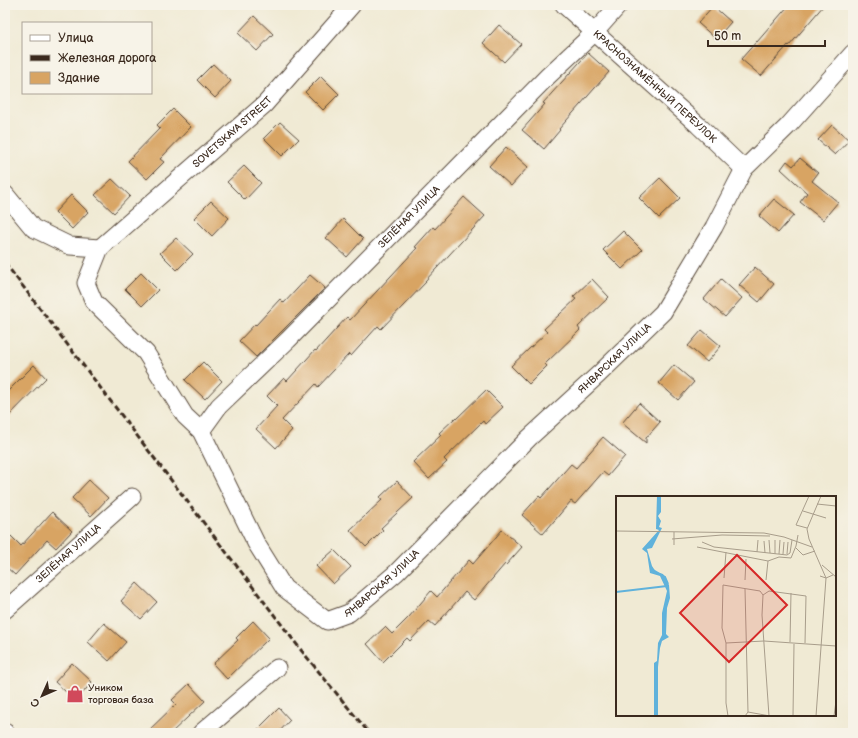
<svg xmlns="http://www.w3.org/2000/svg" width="858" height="738" viewBox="0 0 858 738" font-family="'Balsamiq Sans',sans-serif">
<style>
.building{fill:#d8a463}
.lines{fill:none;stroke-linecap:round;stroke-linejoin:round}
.street-casing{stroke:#564739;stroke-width:19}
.street{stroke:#fff;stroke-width:17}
.rail{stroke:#3b2a1e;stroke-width:3;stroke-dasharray:6 3;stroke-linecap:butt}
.labels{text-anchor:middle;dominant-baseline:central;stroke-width:3.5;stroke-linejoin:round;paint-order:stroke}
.street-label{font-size:10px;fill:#3b2a1e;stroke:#f7f3e8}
.poi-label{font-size:10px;fill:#3b2a1e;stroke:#f7f3e8;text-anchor:start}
.inset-river{fill:none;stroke:#60b2db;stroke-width:2}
.inset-road{fill:none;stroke:#a89d8b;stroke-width:1}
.view{fill:#d62828;fill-opacity:0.15;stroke:#d62828;stroke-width:2}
.inset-edge{fill:none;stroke:#3b2a1e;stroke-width:2}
</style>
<rect width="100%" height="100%" fill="#f7f3e8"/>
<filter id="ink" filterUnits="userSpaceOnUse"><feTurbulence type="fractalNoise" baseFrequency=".025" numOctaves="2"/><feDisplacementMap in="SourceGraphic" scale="8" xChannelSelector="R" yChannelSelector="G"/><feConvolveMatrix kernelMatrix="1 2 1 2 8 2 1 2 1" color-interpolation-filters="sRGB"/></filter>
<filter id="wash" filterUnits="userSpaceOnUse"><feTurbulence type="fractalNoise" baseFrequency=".012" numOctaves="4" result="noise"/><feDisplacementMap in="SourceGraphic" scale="16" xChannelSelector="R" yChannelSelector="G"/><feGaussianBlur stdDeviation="0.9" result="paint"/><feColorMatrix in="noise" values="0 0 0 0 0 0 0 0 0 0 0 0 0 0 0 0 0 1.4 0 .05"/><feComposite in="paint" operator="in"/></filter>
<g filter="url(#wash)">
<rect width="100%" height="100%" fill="#f0ead4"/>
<g id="blocks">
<g class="building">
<path d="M 789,5 L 824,5 L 789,46 L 788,45 L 761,76 L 741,59 L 757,41 L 757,42 Z"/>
<path d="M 713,6 L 731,22 L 716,39 L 698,23 Z"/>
<path d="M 254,16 L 273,34 L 257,51 L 238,33 Z"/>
<path d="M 499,25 L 521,44 L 504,62 L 483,43 Z"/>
<path d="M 588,53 L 609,72 L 559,129 L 560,130 L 544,149 L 522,130 L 545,104 L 543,103 Z"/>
<path d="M 213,64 L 231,81 L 215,98 L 197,80 Z"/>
<path d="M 321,76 L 339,94 L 323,110 L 305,92 Z"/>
<path d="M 173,109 L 191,127 L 160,159 L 164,162 L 147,179 L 128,161 L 160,128 L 157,125 Z"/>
<path d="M 280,122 L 299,139 L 282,156 L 264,138 Z"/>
<path d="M 832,125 L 849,140 L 835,155 L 818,140 Z"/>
<path d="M 506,147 L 528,167 L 511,186 L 489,166 Z"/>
<path d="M 800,158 L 818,173 L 812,181 L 838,202 L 823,220 L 800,202 L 807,193 L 781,169 L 787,161 L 793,166 Z"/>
<path d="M 244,166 L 261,183 L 245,200 L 227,182 Z"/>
<path d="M 660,178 L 680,198 L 659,218 L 639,198 Z"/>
<path d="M 112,179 L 130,196 L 114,213 L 95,195 Z"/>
<path d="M 71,195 L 88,212 L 72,229 L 55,212 Z"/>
<path d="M 464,197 L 485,216 L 425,281 L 426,282 L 381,329 L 378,326 L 351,356 L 349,354 L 318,387 L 316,384 L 282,420 L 292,430 L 276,448 L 256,429 L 277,406 L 267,396 L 284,378 L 287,381 L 315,350 L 316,351 L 347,317 L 350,320 L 417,248 L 415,247 L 433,227 L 435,229 Z"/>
<path d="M 774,199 L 794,215 L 778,233 L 759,216 Z"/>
<path d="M 211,201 L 229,218 L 212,236 L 194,218 Z"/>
<path d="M 343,219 L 363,239 L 347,257 L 326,238 Z"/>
<path d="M 623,231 L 642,250 L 622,269 L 603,250 Z"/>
<path d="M 176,238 L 193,254 L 177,270 L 160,253 Z"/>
<path d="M 755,267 L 774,284 L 759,302 L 739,285 Z"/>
<path d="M 141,273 L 158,290 L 142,306 L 125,289 Z"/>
<path d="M 310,275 L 325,288 L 256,357 L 239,341 L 255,324 L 256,325 L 280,299 L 284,303 Z"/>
<path d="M 592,279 L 609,297 L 578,327 L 580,330 L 545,364 L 547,366 L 529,384 L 511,366 L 547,332 L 544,329 L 576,299 L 573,297 Z"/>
<path d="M 721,279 L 742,298 L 725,317 L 704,299 Z"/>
<path d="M 702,330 L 721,346 L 707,362 L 688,346 Z"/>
<path d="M 203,362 L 222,381 L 205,399 L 185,380 Z"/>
<path d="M 34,365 L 46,378 L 5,420 L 5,394 Z"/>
<path d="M 674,365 L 694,382 L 678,400 L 659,383 Z"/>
<path d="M 486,390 L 503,407 L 485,424 L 483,421 L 444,459 L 447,462 L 429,479 L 413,462 L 441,435 L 439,433 L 455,418 L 456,419 Z"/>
<path d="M 639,403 L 660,422 L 646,438 L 646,443 L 622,423 Z"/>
<path d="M 603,437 L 625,456 L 608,476 L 603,472 L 575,504 L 571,501 L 543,534 L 522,515 L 539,496 L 541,498 L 571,464 L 576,468 Z"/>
<path d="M 89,480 L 108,498 L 91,516 L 72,498 Z"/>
<path d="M 397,481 L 413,498 L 381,528 L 383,530 L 366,547 L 350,530 L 382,500 L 380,497 Z"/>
<path d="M 52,512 L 72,531 L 56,548 L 47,540 L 15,575 L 5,566 L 5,542 L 11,536 L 21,546 Z"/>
<path d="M 502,530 L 522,547 L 506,565 L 505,564 L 474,600 L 465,592 L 435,626 L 429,621 L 410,641 L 407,638 L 383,662 L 367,644 L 385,627 L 392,634 L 409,617 L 431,591 L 437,597 L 469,560 L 473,564 Z"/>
<path d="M 334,550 L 351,567 L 333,584 L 316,566 Z"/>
<path d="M 137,583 L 157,602 L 141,619 L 121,601 Z"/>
<path d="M 253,621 L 269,638 L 227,679 L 213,664 L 238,640 L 236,638 Z"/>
<path d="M 104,623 L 126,642 L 109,661 L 88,642 Z"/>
<path d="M 72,663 L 92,682 L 76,701 L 55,682 Z"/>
<path d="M 189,684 L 205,701 L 171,733 L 146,733 L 176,704 L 172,700 Z"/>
<path d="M 279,708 L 290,720 L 278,733 L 254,733 Z"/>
</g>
</g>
</g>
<g filter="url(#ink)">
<use href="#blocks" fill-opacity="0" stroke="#564739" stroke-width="1"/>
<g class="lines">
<g class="street-casing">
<g id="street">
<path id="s1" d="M 564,5 L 698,125 L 744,169"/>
<path id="s2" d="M 5,194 L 33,228 L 70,246 L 100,248 L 86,283 L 94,302 L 146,353 L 185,416 L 201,431 L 256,543 L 284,588 L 327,621 L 349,613 L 396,573 L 529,438 L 599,374 L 663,312 L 714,227 L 744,169 L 788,126 L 853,53"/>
<path id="s3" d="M 100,248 L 265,104 L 352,5"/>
<path id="s4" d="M 201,431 L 219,406 L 288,340 L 548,76 L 595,32 L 619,5"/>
<path id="s5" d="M 5,610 L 132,497"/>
<path d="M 5,732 L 5,733"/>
<path d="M 201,733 L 277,668"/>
</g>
</g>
<use href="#street" class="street"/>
<path class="rail" d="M 5,263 L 301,650 L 369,733"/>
</g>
</g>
<defs>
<g id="shop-bare" transform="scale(1.38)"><path d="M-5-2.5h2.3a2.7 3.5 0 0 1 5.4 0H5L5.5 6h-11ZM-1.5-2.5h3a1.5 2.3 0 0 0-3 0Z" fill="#d1495b" stroke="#f7f3e8" stroke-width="2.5" paint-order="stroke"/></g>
</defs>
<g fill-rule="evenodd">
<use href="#shop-bare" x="75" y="694"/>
</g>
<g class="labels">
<g class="street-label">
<text stroke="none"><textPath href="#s1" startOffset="122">КРАСНОЗНАМЁННЫЙ ПЕРЕУЛОК</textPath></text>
<text stroke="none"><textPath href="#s3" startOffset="176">SOVETSKAYA STREET</textPath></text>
<text stroke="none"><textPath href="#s4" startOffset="299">ЗЕЛЁНАЯ УЛИЦА</textPath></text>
<text stroke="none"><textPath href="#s2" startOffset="966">ЯНВАРСКАЯ УЛИЦА</textPath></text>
<text stroke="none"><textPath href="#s5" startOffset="85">ЗЕЛЁНАЯ УЛИЦА</textPath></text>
<text stroke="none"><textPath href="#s2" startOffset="642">ЯНВАРСКАЯ УЛИЦА</textPath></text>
</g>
<g class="poi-label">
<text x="88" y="688">Уником<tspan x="88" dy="12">торговая база</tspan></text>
</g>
</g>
<g transform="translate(616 496)">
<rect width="220" height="220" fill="#f0ead4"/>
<path d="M 41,0 L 45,0 L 45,16 L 42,20 L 45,25 L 43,31 L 46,32 L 36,52 L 31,53 L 36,70 L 40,76 L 47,78 L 53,89 L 54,102 L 51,112 L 50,138 L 53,141 L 46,145 L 44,152 L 42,171 L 42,220 L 38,220 L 38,167 L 41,165 L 42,147 L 46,139 L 46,117 L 51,95 L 44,80 L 34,77 L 31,57 L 26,53 L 43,34 L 40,33 Z" fill="#60b2db"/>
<path class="inset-river" d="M 37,74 L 49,81 L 52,88M 0,96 L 51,90"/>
<path class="inset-road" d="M 201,8 L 220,10M 187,15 L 210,22M 191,32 L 180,29 L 193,0M 0,35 L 148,37 L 168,41 L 196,51M 56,43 L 106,39 L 154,40M 153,44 L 154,57M 148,45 L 149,57M 86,46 L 98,51 L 171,59 L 174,57 L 176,44M 58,49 L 58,36M 81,51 L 152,65 L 163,61 L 175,62 L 180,50 L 182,39M 180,52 L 187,59 L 199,55M 141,56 L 142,44M 159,58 L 159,44M 163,58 L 164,44M 167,58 L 168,46M 171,58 L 172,46M 206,69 L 220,81M 204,80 L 210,82 L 217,79M 108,82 L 110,56M 129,84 L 130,63M 150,84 L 152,65M 129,93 L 132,216 L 129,220M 147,99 L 146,119 L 153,220M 174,146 L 175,97M 110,147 L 148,145 L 220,150M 132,216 L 154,220M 112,220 L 110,207 L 110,147 L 106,132 L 107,89 L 144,95 L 147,99 L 153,95 L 190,100 L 189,147M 177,220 L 178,148M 200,220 L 210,82 L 193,43 L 191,33 L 205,0M 218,220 L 220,205"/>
<path class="view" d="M 121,59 L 171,109 L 113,166 L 64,117 Z"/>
<rect width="220" height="220" class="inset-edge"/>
</g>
<rect width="858" height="738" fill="none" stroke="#f7f3e8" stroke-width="20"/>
<rect x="22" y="22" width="130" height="72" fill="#f7f3e8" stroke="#aca397"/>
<rect x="30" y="35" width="20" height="6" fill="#ffffff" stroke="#aca397"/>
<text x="58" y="42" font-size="12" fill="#3b2a1e">Улица</text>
<rect x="30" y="55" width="20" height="6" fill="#3b2a1e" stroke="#aca397"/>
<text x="58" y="62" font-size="12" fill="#3b2a1e">Железная дорога</text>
<rect x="30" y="72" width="20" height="12" fill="#d8a463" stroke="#aca397"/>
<text x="58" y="82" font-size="12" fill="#3b2a1e">Здание</text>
<g transform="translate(42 696) rotate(225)" stroke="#f7f3e8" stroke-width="3" paint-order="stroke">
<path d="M0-3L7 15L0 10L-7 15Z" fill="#3b2a1e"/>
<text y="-6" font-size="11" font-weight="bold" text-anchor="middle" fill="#3b2a1e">С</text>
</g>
<path d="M708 40v6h117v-6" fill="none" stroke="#3b2a1e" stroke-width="2"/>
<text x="714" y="40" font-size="12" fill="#3b2a1e" stroke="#f7f3e8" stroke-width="3" paint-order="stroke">50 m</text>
</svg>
